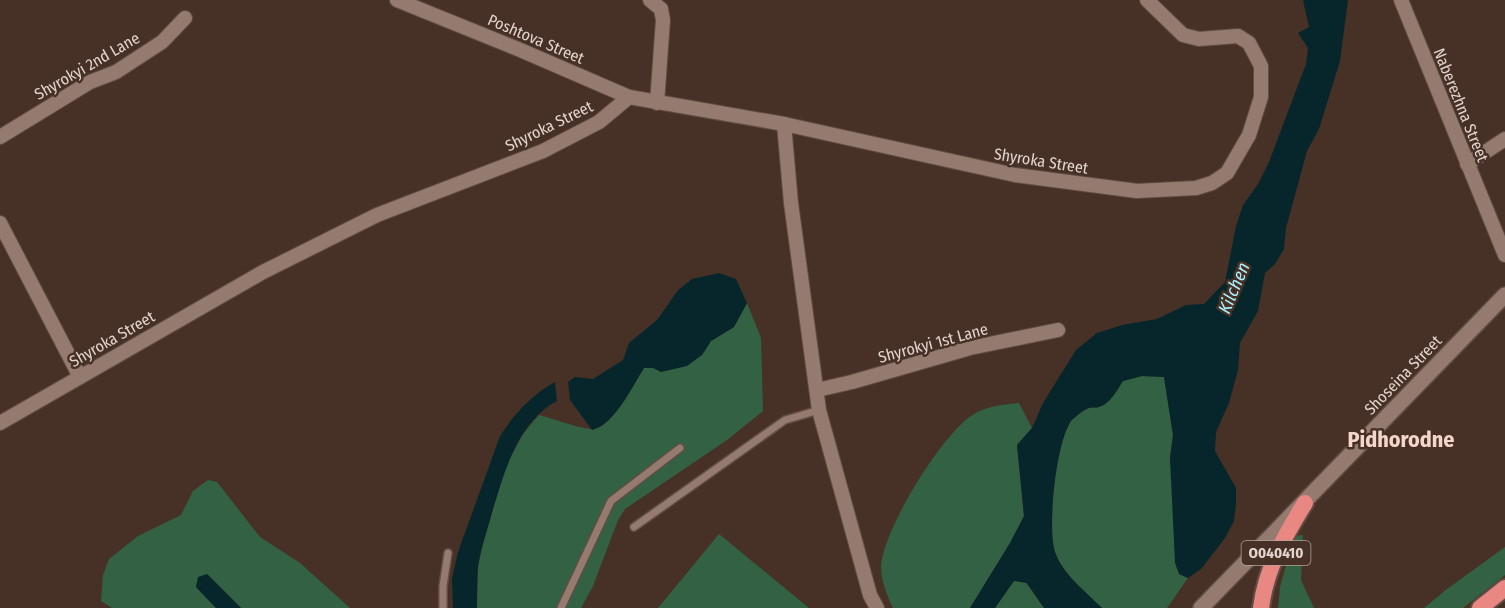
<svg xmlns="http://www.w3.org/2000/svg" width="1505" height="608" viewBox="0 0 1505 608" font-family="'Fira Sans Condensed',sans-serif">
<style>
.green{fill:#326243}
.water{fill:#06262b}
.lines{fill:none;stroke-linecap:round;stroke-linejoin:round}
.service-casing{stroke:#604d44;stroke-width:10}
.minor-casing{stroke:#604d44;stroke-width:16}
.secondary-casing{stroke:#604d44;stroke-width:18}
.trunk-casing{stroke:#604d44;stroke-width:20}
.service{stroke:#957b6f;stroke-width:7}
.minor{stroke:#957b6f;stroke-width:14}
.secondary{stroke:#957b6f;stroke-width:15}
.trunk{stroke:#e98882;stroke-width:16}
.labels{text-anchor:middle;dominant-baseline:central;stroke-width:5;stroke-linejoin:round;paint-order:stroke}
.shield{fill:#473127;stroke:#b4a39c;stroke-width:1.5}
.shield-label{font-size:15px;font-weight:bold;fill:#e3d4ce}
.street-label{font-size:16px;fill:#e3d4ce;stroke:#473127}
.water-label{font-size:18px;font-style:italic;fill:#a8f1ff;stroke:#473127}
.district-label{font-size:22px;font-weight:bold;fill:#f4d7ca;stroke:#473127}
</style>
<rect width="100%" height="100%" fill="#473127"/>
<g class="green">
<path d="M 747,303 L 761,338 L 763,411 L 727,440 L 625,509 L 618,520 L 593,586 L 581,608 L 477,608 L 478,567 L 482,547 L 505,468 L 523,434 L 539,415 C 551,418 583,430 594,429 C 611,428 635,383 644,368 L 702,355 L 711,341 L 734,327 Z"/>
<path d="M 1142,376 L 1164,377 L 1173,435 L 1170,458 L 1179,574 L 1188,578 L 1167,608 L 1102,608 C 1086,592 1063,574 1055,552 C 1047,527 1056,443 1071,421 C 1075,417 1084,409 1089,408 C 1092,407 1096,408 1098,407 C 1111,403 1117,391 1123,381 Z"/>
<path d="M 1019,403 L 1032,428 L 1017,445 L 1024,516 L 1010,543 L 970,608 L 893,608 C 887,595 882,583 881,569 C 881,532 941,436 971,416 C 986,406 1002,405 1019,403 Z"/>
<path d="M 208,480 L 217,482 L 260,537 L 300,563 L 350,608 L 241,608 L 207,574 L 196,587 L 216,608 L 112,608 L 101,601 L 103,575 L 109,559 L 138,536 L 181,515 L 193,491 Z"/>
<path d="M 719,534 L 809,608 L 658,608 Z"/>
<path d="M 1303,535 L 1301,580 L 1314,608 L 1278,608 L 1280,587 L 1294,536 Z"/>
<path d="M 1505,547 L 1505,575 L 1463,608 L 1424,608 L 1447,589 Z"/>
<path d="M 1014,580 L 1026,583 L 1044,608 L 995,608 Z"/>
</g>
<g class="water">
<path d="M 1303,0 L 1348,0 L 1340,61 L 1319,129 L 1307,151 L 1286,228 L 1284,249 L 1275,264 L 1265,273 L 1258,311 L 1240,343 L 1238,370 L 1229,403 L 1216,432 L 1215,451 L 1236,488 L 1236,505 L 1234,521 L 1225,538 L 1201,569 L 1188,578 L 1179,574 L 1175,563 L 1170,458 L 1173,435 L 1164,377 L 1142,376 L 1123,381 C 1116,391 1111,403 1099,407 C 1096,408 1092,407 1089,408 C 1084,409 1075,417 1071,421 C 1056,442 1047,527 1055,552 C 1062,574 1086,592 1102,608 L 1044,608 L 1027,583 L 1014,581 L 995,608 L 970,608 L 1010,543 L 1024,516 L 1017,445 L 1032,428 L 1043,403 L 1076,350 L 1097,333 L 1122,325 L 1157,319 L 1186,305 L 1204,304 L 1225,282 L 1236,226 L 1243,205 L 1258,184 L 1269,162 L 1306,64 L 1308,48 L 1298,33 L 1309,27 Z"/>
<path d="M 719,273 L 736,279 L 747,303 L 734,327 L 711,341 L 702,355 L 687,366 L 661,372 L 653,368 L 644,368 C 631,388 616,423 592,430 L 570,400 L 568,382 L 575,377 L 593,379 L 623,360 L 629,343 L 657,320 L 678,290 L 692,279 Z"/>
<path d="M 555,382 L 557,401 C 518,422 505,470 493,509 C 488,528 481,547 478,567 C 477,580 477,594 477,608 L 453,608 L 452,579 L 458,552 L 500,436 C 513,415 533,394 555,382 Z"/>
<path d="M 207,574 L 241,608 L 216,608 L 213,605 L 196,587 L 198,577 Z"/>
</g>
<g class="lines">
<g class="service-casing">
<g id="service">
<path d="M 634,527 L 785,420 L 819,410"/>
<path d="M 443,608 L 443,586 L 448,553"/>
<path d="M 561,608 L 611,501 L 680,448"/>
</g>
</g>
<g class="minor-casing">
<g id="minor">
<path d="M 397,0 L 518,49 L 629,97 L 784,124 L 1015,175 L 1137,191 L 1196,188 L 1212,183 L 1227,173 L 1249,135 L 1261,97 L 1261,66 L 1249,43 L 1238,36 L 1199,39 L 1183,35 L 1147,0"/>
<path d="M 650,0 L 661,9 L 663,20 L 657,103"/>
<path d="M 1401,0 L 1505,255"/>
<path d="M 784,124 L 791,203 L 819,410 L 870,595 L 877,608"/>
<path d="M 0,137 L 90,82 L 116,72 L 162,42 L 185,18"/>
<path d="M 1467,164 L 1505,139"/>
<path d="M 0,223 L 80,377"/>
<path d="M 817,390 L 852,382 L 970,348 L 1058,330"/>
<path d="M 0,423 L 263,272 L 377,215 L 543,151 L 599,122 L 629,97"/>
</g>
</g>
<g class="secondary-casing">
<path id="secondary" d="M 1201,608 L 1505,295"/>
</g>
<g class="trunk-casing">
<g id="trunk">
<path d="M 1261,608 C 1266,568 1284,537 1305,503"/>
<path d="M 1480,608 L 1505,588"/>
</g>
</g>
<use href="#service" class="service"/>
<use href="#minor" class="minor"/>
<use href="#secondary" class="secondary"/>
<use href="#trunk" class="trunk"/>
</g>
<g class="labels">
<rect class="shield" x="1241.5" y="541" width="69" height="24" rx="4.5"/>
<g class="shield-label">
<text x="1276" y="553">О040410</text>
</g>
<g class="street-label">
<text transform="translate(536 39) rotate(23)">Poshtova Street</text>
<text transform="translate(87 66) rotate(-30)">Shyrokyi 2nd Lane</text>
<text transform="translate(1461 105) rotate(68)">Naberezhna Street</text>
<text transform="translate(549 126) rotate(-26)">Shyroka Street</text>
<text transform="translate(1041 161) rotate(9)">Shyroka Street</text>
<text transform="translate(112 339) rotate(-30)">Shyroka Street</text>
<text transform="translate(933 343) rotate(-15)">Shyrokyi 1st Lane</text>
<text transform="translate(1403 375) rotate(-46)">Shoseina Street</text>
</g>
<g class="water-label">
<text transform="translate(1234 288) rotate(-67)">Kilchen</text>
</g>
<g class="district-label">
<text x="1401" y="439">Pidhorodne</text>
</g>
</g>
</svg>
